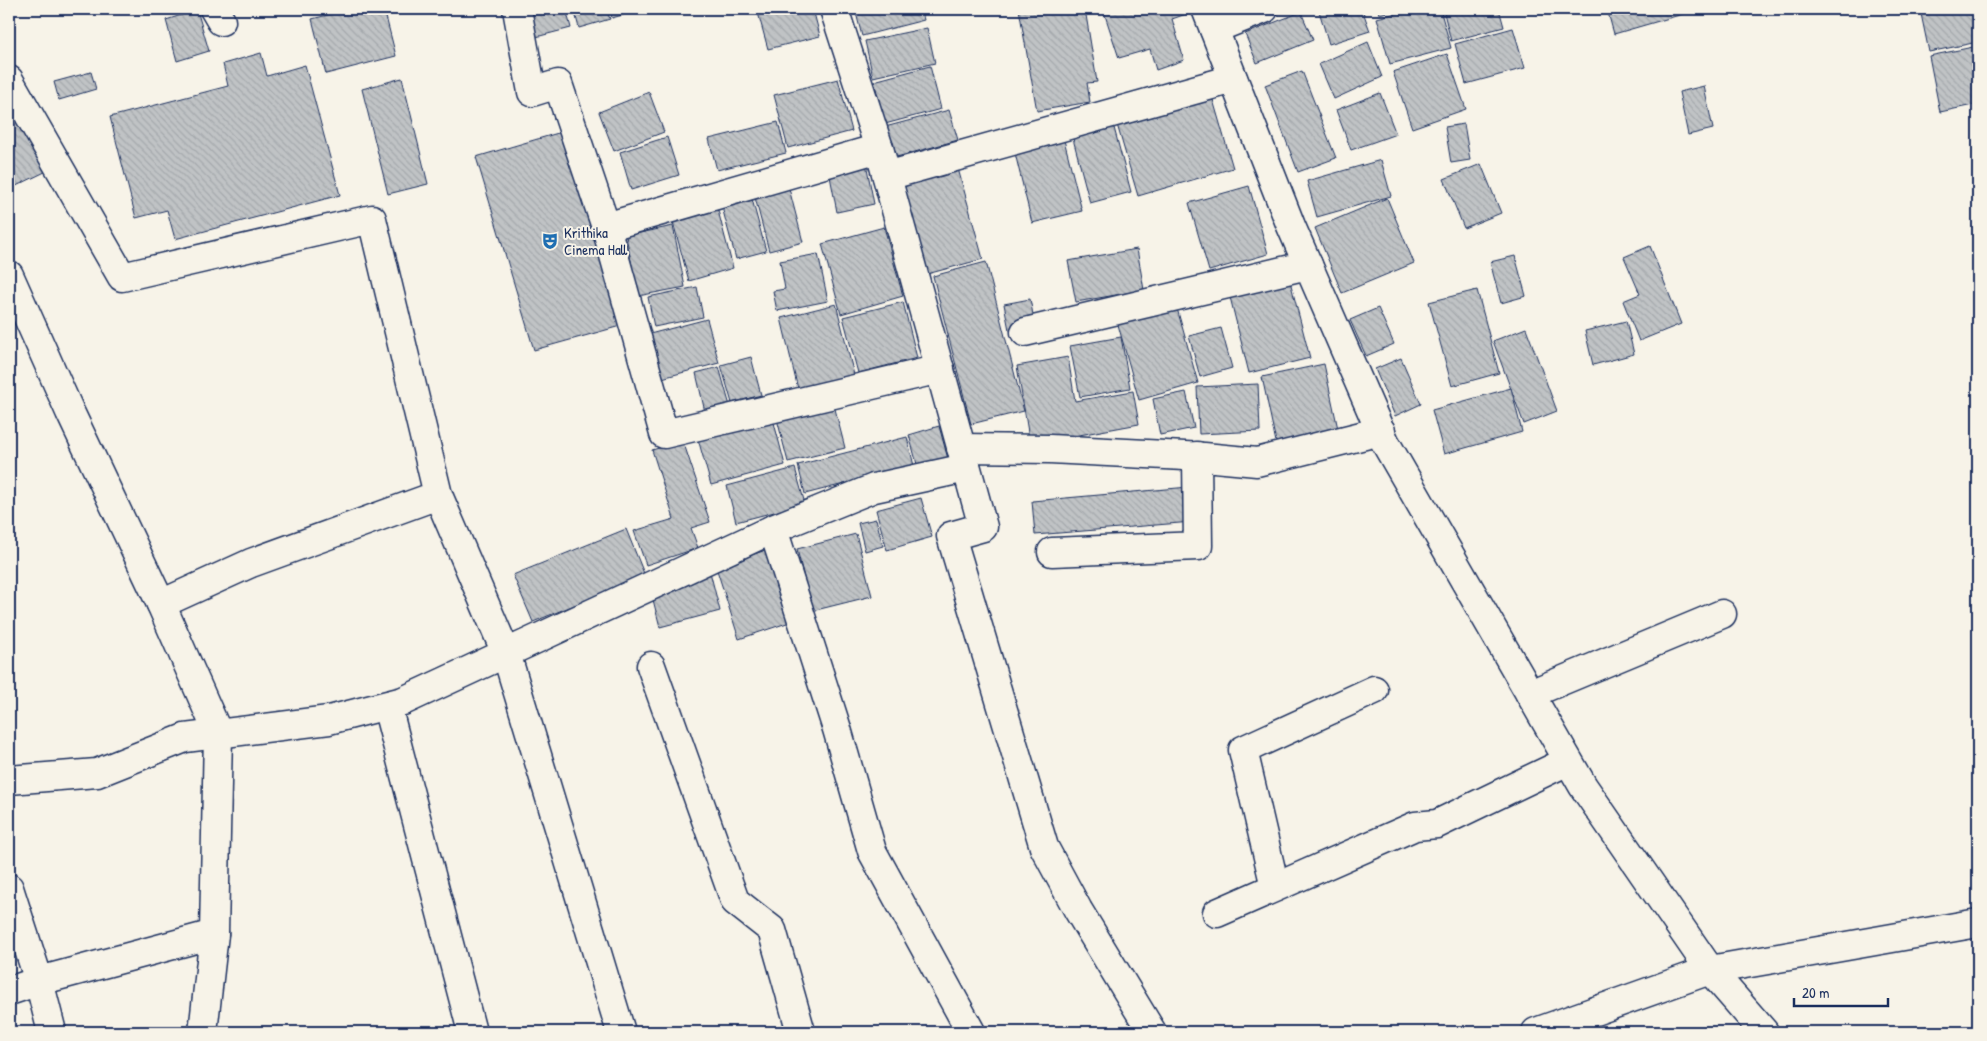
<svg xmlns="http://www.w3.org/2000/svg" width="1987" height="1041" viewBox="0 0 1987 1041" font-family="'Patrick Hand',sans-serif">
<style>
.building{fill:url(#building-back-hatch);stroke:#1b2f5e}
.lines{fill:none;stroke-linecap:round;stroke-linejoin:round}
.minor-casing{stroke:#1b2f5e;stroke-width:31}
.minor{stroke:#f7f3e8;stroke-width:28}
.labels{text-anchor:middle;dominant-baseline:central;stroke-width:4;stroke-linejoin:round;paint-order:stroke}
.poi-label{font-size:15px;fill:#1b2f5e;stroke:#f7f3e8;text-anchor:start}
</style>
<defs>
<pattern id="building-back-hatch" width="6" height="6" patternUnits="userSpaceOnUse" patternTransform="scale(1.25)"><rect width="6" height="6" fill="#c0c3c5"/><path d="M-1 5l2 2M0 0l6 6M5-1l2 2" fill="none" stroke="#a4a8ac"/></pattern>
</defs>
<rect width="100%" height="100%" fill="#f7f3e8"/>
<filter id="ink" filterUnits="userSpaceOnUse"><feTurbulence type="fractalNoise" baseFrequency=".02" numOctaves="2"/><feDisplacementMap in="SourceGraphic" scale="10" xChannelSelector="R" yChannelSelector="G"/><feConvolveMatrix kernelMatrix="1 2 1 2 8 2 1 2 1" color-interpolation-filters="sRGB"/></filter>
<g filter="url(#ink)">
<g class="building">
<path d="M 351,9 L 384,9 L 396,56 L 326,74 L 312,19 Z"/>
<path d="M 529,9 L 566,9 L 571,28 L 536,37 Z"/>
<path d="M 574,9 L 606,9 L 610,19 L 579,28 Z"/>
<path d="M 610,9 L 639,9 L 640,10 L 612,18 Z"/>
<path d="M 643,9 L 659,9 L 644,13 Z"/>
<path d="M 683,9 L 702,9 L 685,13 Z"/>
<path d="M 757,9 L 813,9 L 820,36 L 768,49 Z"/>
<path d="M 855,9 L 921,9 L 924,20 L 862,36 Z"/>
<path d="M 1019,9 L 1085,9 L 1097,82 L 1087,83 L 1090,102 L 1037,111 Z"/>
<path d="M 1103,9 L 1184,9 L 1186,14 L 1172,19 L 1184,60 L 1156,70 L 1150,49 L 1119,58 Z"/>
<path d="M 1326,9 L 1362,9 L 1370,31 L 1329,44 L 1319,11 Z"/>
<path d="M 1378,9 L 1398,9 L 1380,14 Z"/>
<path d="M 1411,9 L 1440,9 L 1451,48 L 1390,64 L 1377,18 Z"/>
<path d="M 1443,9 L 1499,9 L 1504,27 L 1451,41 Z"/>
<path d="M 1607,9 L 1682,9 L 1683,14 L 1614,34 Z"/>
<path d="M 1920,9 L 1978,9 L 1978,42 L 1929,52 Z"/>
<path d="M 197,10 L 209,51 L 177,61 L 166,20 Z"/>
<path d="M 1301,12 L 1313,40 L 1257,63 L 1245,34 Z"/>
<path d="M 927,28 L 935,63 L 873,77 L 865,41 Z"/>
<path d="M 1513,28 L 1525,68 L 1466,84 L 1455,44 Z"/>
<path d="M 1368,42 L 1382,77 L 1334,99 L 1319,64 Z"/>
<path d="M 1978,46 L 1978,104 L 1940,112 L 1929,56 Z"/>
<path d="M 261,53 L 267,76 L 305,65 L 340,195 L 175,239 L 167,210 L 136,218 L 110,117 L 228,86 L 223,64 Z"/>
<path d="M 1447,54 L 1466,109 L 1412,128 L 1393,72 Z"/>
<path d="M 930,66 L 941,109 L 885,124 L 874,81 Z"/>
<path d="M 1302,71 L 1336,158 L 1298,172 L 1265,85 Z"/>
<path d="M 91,72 L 96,89 L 59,100 L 54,82 Z"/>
<path d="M 402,78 L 428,184 L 388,194 L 362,89 Z"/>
<path d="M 838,79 L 852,131 L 788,148 L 774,95 Z"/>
<path d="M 1704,86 L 1713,129 L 1688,135 L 1679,92 Z"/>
<path d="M 9,88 L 49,170 L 14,187 L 9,176 Z"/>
<path d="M 649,92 L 664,132 L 614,151 L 599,112 Z"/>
<path d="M 1211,93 L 1233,168 L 1138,196 L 1116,121 Z"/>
<path d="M 1380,93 L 1396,134 L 1351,150 L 1336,110 Z"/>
<path d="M 949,110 L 958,140 L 893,158 L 885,127 Z"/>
<path d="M 778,122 L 786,153 L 717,170 L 709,139 Z"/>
<path d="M 1113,124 L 1131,192 L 1090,203 L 1072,135 Z"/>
<path d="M 1464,124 L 1470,160 L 1451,163 L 1445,127 Z"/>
<path d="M 565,131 L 624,325 L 534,350 L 476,157 Z"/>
<path d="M 1063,136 L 1082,211 L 1032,223 L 1014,149 Z"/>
<path d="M 667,137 L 679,175 L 631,190 L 620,152 Z"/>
<path d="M 865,158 L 874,204 L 837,212 L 828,166 Z"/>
<path d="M 1381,160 L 1391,196 L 1317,217 L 1307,181 Z"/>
<path d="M 1481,164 L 1501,213 L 1464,228 L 1444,179 Z"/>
<path d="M 957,165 L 983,259 L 927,274 L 902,180 Z"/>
<path d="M 786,177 L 803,242 L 769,251 L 752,186 Z"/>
<path d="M 1249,186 L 1268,254 L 1209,271 L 1189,203 Z"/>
<path d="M 749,188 L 766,251 L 736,259 L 719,196 Z"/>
<path d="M 1387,198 L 1414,263 L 1342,293 L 1315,228 Z"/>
<path d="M 715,199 L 733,268 L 689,281 L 670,211 Z"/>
<path d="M 673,226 L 685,287 L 638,296 L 626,236 Z"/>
<path d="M 884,227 L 903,296 L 841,314 L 822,244 Z"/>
<path d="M 1650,246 L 1681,324 L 1639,341 L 1623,301 L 1640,294 L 1624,257 Z"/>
<path d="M 1137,249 L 1144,290 L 1076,302 L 1068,261 Z"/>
<path d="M 818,254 L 828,301 L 777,311 L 773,291 L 785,289 L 780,261 Z"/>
<path d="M 1515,256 L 1526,296 L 1501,303 L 1490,262 Z"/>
<path d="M 986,262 L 1024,411 L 971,424 L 933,276 Z"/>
<path d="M 1290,281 L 1310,358 L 1249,373 L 1230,297 Z"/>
<path d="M 697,287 L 703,317 L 654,327 L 648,297 Z"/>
<path d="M 1477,290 L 1499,373 L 1452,386 L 1429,302 Z"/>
<path d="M 1030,299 L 1035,325 L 1009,330 L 1004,304 Z"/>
<path d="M 903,302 L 917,358 L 858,373 L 843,317 Z"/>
<path d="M 836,304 L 854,375 L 798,389 L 781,318 Z"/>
<path d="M 1176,305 L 1198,383 L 1139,400 L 1117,321 Z"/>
<path d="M 1378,308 L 1394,344 L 1366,356 L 1350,320 Z"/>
<path d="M 707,319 L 719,363 L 658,379 L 646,335 Z"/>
<path d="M 1626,321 L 1634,354 L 1593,365 L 1585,331 Z"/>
<path d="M 1221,328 L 1232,368 L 1200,377 L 1189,336 Z"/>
<path d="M 1526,328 L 1557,411 L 1524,424 L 1493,341 Z"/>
<path d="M 1121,337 L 1130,388 L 1080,397 L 1070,346 Z"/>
<path d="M 751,357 L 761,395 L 732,403 L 721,365 Z"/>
<path d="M 1068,357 L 1075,401 L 1133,391 L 1139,424 L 1030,444 L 1017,366 Z"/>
<path d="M 1401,358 L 1421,404 L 1395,416 L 1375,369 Z"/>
<path d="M 1324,364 L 1338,429 L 1276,442 L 1262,377 Z"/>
<path d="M 719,367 L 730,406 L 705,412 L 696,373 Z"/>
<path d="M 1258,384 L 1260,431 L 1199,434 L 1197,387 Z"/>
<path d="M 1511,388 L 1522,432 L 1444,454 L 1432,410 Z"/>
<path d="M 1186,392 L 1194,428 L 1160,435 L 1153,399 Z"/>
<path d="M 834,405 L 845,448 L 788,462 L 777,419 Z"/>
<path d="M 773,419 L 785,465 L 711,485 L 698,439 Z"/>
<path d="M 939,426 L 948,459 L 918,468 L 909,435 Z"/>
<path d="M 907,437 L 914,466 L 805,494 L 798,465 Z"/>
<path d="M 683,441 L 710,522 L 691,528 L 698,548 L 646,565 L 634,531 L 674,519 L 652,450 Z"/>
<path d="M 795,468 L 805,504 L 736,522 L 727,486 Z"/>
<path d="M 1189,487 L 1192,522 L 1035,535 L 1032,501 Z"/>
<path d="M 921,498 L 932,537 L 887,550 L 876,510 Z"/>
<path d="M 876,519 L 883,546 L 865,551 L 858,523 Z"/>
<path d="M 626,529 L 645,576 L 533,622 L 513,575 Z"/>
<path d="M 856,534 L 872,596 L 812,611 L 797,549 Z"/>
<path d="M 766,550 L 790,622 L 739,639 L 716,567 Z"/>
<path d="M 710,572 L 720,611 L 660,627 L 650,588 Z"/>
</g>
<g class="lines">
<g class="minor-casing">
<g id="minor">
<path d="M 214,9 L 221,21"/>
<path d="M 517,9 L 532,92 L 558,84 L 606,227 L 664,434 L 940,369"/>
<path d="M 834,9 L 879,148 L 983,527 L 951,536 L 1044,847 L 1078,910 L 1152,1032"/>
<path d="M 1206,9 L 1291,226 L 1385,442 L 1583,786 L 1710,970 L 1764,1032"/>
<path d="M 1214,29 L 1264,9"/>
<path d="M 9,80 L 122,277 L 372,219 L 438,495 L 251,563 L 161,604"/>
<path d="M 887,176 L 1233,79"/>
<path d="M 606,227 L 879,148"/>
<path d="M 9,275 L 70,412 L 161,604 L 218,733 L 214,934 L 39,981 L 9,991"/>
<path d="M 1025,332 L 1308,265"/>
<path d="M 961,448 L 1050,449 L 1204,457 L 1257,462 L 1381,431"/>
<path d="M 438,495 L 506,653 L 621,1032"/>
<path d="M 773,529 L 837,729 L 872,851 L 971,1032"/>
<path d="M 1052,552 L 1198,546 L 1197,456"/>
<path d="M 651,666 L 735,901 L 772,930 L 801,1032"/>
<path d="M 1530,694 L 1722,614"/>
<path d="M 387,706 L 472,1032"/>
<path d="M 9,780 L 97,773 L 185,738 L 329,720 L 403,701 L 773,529 L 874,488 L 966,468"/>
<path d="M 1275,887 L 1243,750 L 1374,690"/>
<path d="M 9,888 L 39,981 L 52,1032"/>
<path d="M 1217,913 L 1415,826 L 1437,824 L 1568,761"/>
<path d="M 203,1032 L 214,934"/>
<path d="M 1536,1032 L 1710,970 L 1978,923"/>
</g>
</g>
<use href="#minor" class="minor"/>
</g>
</g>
<defs>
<g id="theatre-bare" transform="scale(1.35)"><path d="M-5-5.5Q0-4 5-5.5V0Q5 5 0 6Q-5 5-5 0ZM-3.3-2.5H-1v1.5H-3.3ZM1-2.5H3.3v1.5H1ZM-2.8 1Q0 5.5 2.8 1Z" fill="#1f6fb2" stroke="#f7f3e8" stroke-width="2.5" paint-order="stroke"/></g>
</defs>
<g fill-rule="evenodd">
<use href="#theatre-bare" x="550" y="241"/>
</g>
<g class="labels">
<g class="poi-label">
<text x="564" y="232">Krithika<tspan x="564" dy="17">Cinema Hall</tspan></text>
</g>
</g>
<rect width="1987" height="1041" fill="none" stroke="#f7f3e8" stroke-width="30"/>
<rect x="15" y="15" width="1957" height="1011" fill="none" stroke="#1b2f5e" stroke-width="2" filter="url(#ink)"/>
<path d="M1794 998v8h94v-8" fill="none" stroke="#1b2f5e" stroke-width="2.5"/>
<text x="1802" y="998" font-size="15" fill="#1b2f5e" stroke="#f7f3e8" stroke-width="4" paint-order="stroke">20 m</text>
</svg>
